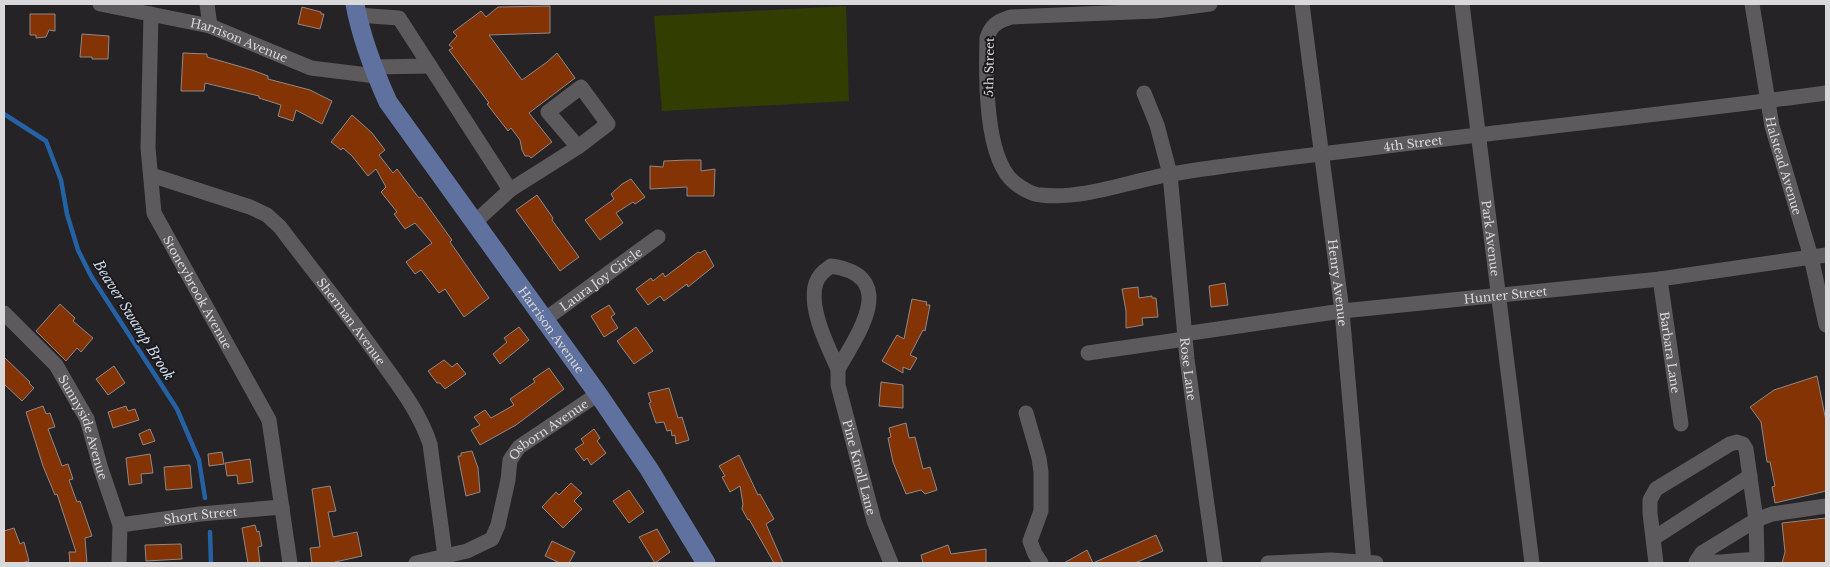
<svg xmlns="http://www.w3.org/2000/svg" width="1830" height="567" viewBox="0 0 1830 567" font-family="'Libre Baskerville',serif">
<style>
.green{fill:#323d02}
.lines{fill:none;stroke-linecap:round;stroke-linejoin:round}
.stream{stroke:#2462a4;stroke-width:4.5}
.building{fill:#843304;stroke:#8e8987}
.minor{stroke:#5d5a5e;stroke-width:15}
.major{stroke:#5f719e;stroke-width:19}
.labels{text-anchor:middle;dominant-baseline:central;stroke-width:4;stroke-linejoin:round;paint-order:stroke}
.street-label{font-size:12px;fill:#d9d8da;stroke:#1c1a1d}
.water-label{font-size:14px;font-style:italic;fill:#cbdbed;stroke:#1c1a1d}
</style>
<rect width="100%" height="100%" fill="#252326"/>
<path class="green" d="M 846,6 L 849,101 L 662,111 L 654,16 Z"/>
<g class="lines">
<g class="stream">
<path d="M 4,114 L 46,141 L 61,180 L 67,214 L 78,250 L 91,276 L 177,409 L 199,460 L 205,498"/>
<path d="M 210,532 L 211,563"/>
</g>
</g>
<g class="building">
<path d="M 550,6 L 550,33 L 489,35 L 522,80 L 547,62 L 557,53 L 575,78 L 529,113 L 552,142 L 531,158 L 529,156 L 525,156 L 522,150 L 520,140 L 511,128 L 508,131 L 487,104 L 489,103 L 449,50 L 453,48 L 449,45 L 457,36 L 453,32 L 481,11 L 486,17 L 498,7 Z"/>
<path d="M 302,7 L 321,12 L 321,14 L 324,14 L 320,29 L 298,24 Z"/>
<path d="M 30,14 L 55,14 L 55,31 L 49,30 L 46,37 L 36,38 L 36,35 L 30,35 Z"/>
<path d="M 82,34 L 109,36 L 108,59 L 92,59 L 92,57 L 80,57 Z"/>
<path d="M 183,53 L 207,54 L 207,57 L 252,70 L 268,76 L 268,79 L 310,90 L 332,101 L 322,124 L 296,110 L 293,121 L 278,116 L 281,105 L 259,98 L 259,96 L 205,83 L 204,91 L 181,91 Z"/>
<path d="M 352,115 L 372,133 L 385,150 L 379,155 L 393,173 L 397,169 L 419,198 L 421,197 L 452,240 L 450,242 L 489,298 L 464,317 L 445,289 L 439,293 L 421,270 L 415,274 L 406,262 L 432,243 L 415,223 L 405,229 L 394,214 L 397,212 L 381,192 L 386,187 L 376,169 L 368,176 L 352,156 L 343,148 L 341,150 L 331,142 Z"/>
<path d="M 687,160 L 701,160 L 701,171 L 715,169 L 714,196 L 687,196 L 687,187 L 650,189 L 650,166 L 663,167 L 664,161 Z"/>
<path d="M 631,179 L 645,197 L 635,204 L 633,202 L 616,213 L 623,223 L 600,240 L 585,220 L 614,199 L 611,194 L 622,184 Z"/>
<path d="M 537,195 L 553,218 L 552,220 L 579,257 L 560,271 L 516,210 Z"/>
<path d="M 705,250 L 714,266 L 688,287 L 687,284 L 664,301 L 660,296 L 648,305 L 636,289 L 651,278 L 653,281 L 663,273 L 665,277 L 698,252 L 700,253 Z"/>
<path d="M 1225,283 L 1228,305 L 1211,307 L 1209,286 Z"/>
<path d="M 1138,287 L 1139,298 L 1152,296 L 1152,298 L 1156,298 L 1158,317 L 1142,318 L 1143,325 L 1126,328 L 1126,311 L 1122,289 Z"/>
<path d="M 912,299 L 927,302 L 926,305 L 930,305 L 925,331 L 923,330 L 910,355 L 917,358 L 910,370 L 903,367 L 903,373 L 882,361 L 897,335 L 904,339 Z"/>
<path d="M 60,304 L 75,318 L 73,321 L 93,338 L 81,352 L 77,348 L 66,361 L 36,331 Z"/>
<path d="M 609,305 L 615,314 L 611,317 L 618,328 L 604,337 L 591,316 Z"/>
<path d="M 519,327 L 529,340 L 500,364 L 493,354 L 507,342 L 504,338 Z"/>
<path d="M 636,327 L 653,351 L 634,364 L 617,341 Z"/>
<path d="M 4,357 L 30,382 L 29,383 L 34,388 L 22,401 L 4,384 Z"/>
<path d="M 444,360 L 452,367 L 457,363 L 466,374 L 445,389 L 440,383 L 437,383 L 428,371 Z"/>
<path d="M 114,366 L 125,383 L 108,395 L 96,379 Z"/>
<path d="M 549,368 L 564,389 L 516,425 L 480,445 L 471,430 L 480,425 L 474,417 L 485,410 L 491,418 L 514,405 L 510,399 L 535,382 L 533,379 Z"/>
<path d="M 1817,376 L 1826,421 L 1826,491 L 1775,503 L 1772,487 L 1775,486 L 1770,462 L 1767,462 L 1761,422 L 1750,407 L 1774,390 Z"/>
<path d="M 881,382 L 903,385 L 903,408 L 879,406 Z"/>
<path d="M 669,388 L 678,418 L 682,417 L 689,440 L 676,444 L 675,435 L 672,436 L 671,430 L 667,431 L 664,422 L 656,423 L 649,403 L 651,402 L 648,393 Z"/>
<path d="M 43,406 L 46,414 L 50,413 L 55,427 L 48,429 L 62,466 L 68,464 L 73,479 L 69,480 L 77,502 L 80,501 L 92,536 L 85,538 L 87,563 L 70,563 L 69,552 L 76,552 L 57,494 L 55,495 L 43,466 L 26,412 Z"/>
<path d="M 126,406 L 128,411 L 135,409 L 139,420 L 113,428 L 108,412 Z"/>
<path d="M 906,423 L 909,438 L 915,437 L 923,469 L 930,467 L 937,490 L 925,494 L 921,490 L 906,494 L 893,462 L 888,438 L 891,437 L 889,428 Z"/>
<path d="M 150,429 L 155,441 L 143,445 L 139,434 Z"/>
<path d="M 594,429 L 600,438 L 597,441 L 606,453 L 591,465 L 587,458 L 584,461 L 575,449 L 584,443 L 581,439 Z"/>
<path d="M 472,451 L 478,468 L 480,492 L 466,496 L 458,456 L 461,456 L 461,453 Z"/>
<path d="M 222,452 L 224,464 L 209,466 L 208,454 Z"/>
<path d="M 150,454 L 153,473 L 141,474 L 142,483 L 129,485 L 126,458 Z"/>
<path d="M 739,455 L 758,495 L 760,494 L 774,519 L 766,524 L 783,563 L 774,563 L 749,519 L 748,520 L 742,509 L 743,504 L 740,486 L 730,492 L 722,477 L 725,476 L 719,466 Z"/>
<path d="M 250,459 L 253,482 L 238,484 L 237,475 L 227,476 L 225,463 Z"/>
<path d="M 190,465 L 192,488 L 166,490 L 164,467 Z"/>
<path d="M 571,483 L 582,493 L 574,501 L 582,509 L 563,528 L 542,507 L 556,492 L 559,495 Z"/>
<path d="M 330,486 L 336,511 L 328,512 L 333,537 L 357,532 L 362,556 L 335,562 L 335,563 L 312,563 L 310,548 L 320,547 L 312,489 Z"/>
<path d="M 629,490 L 644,512 L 629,523 L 613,501 Z"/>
<path d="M 1826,518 L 1826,563 L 1782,563 L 1785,552 L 1782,523 Z"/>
<path d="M 255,525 L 257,532 L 259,531 L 262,546 L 258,547 L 260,563 L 248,563 L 242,528 Z"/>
<path d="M 14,528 L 20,544 L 24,542 L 29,561 L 21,563 L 4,563 L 4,531 Z"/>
<path d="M 657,529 L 670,552 L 655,563 L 639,537 Z"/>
<path d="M 1156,535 L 1163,551 L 1135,563 L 1064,563 L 1087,550 L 1093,563 Z"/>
<path d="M 552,541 L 575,552 L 569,563 L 560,563 L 545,556 Z"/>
<path d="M 181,544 L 182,559 L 146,561 L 145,545 Z"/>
<path d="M 948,545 L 951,554 L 986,549 L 986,563 L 923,563 L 921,555 Z"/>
</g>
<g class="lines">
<g class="minor">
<path id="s1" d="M 100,4 L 210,26 L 311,68 L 376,76"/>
<path d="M 207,4 L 210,26"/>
<path id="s2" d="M 1210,4 L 1156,11 L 1011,17 C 998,21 991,25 987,38 C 986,74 984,159 1015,183 C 1021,188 1033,195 1041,195 C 1083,200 1130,181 1171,174 C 1232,164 1294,157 1355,150 C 1512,130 1670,114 1826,93"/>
<path id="s3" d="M 1302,4 L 1342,311 L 1364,563"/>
<path id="s4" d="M 1462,4 L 1532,563"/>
<path id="s5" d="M 1752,4 L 1772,126 L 1811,257 L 1826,325"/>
<path id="s6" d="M 151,14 L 148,148 L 154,213 L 269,420 L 290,563"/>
<path d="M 357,15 L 399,18 L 510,190 L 474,223"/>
<path d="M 373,67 L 430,66"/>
<path id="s7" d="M 1144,93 L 1157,125 L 1170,174 L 1187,359 L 1215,563"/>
<path id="s8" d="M 151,175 L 250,207 L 267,215 L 280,227 C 314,272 351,318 384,365 C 402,390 420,414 430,444 L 445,556"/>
<path d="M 510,190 L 578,147 L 548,112 L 581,87 L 608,124 L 578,147"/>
<path d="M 831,266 C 900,276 858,334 838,369 C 828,347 808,308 816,283 C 818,276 825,270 831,266 Z"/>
<path id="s9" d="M 1660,279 L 1681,424"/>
<path id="s10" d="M 4,313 L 56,365 L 87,419 L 101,469 L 120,525 L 119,563"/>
<path id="s11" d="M 544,320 L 658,237"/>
<path id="s12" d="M 1184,334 L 1342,311 L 1660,279 L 1826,255"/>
<path d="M 1088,353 L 1185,339"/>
<path id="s13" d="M 838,369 L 838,385 L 874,521 L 891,563"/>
<path d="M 1026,413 L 1039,458 L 1041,472 L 1041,511 L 1030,541 L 1035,554 L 1041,563"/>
<path id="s14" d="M 120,525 L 200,514 L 282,507"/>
<path d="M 1654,538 L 1750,476"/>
<path id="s15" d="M 416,563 L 467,551 L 492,539 L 498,525 L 508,480 L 510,460 L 519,447 L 598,394"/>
<path d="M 1268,563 L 1331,560 L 1376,563"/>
<path d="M 1656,563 L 1650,513 L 1650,500 L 1656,489 L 1730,444 L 1737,442 L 1743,444 L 1746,449 L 1756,520 L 1757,559 L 1721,562 L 1696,562 L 1702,553 L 1756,520 L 1772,514 L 1826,506"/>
</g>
<path class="major" id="s16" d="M 355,4 C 361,37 374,71 388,102 L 598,394 L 649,469 L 706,563"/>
</g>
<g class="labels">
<g class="street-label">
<text stroke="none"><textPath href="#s1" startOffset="144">Harrison Avenue</textPath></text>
<text transform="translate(989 67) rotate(-89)">5th Street</text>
<text stroke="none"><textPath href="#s2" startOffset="790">4th Street</textPath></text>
<text stroke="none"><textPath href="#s5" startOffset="165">Halstead Avenue</textPath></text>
<text stroke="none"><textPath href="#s4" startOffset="236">Park Avenue</textPath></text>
<text stroke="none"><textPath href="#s11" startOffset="70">Laura Joy Circle</textPath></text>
<text stroke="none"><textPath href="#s3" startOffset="281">Henry Avenue</textPath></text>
<text stroke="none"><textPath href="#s6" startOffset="290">Stoneybrook Avenue</textPath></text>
<text stroke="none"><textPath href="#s12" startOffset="324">Hunter Street</textPath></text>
<text stroke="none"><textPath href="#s8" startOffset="259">Sherman Avenue</textPath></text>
<text stroke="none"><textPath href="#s16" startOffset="384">Harrison Avenue</textPath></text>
<text stroke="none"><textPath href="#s9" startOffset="74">Barbara Lane</textPath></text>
<text stroke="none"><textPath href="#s7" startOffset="281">Rose Lane</textPath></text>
<text stroke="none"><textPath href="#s10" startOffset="142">Sunnyside Avenue</textPath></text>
<text stroke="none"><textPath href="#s15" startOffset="211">Osborn Avenue</textPath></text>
<text stroke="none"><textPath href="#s13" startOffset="101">Pine Knoll Lane</textPath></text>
<text stroke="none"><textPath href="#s14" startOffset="81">Short Street</textPath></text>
</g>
<g class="water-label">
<text transform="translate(134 320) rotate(58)">Beaver Swamp Brook</text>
</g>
</g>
<rect width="1830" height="567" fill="none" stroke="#d9d8da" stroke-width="10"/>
</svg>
